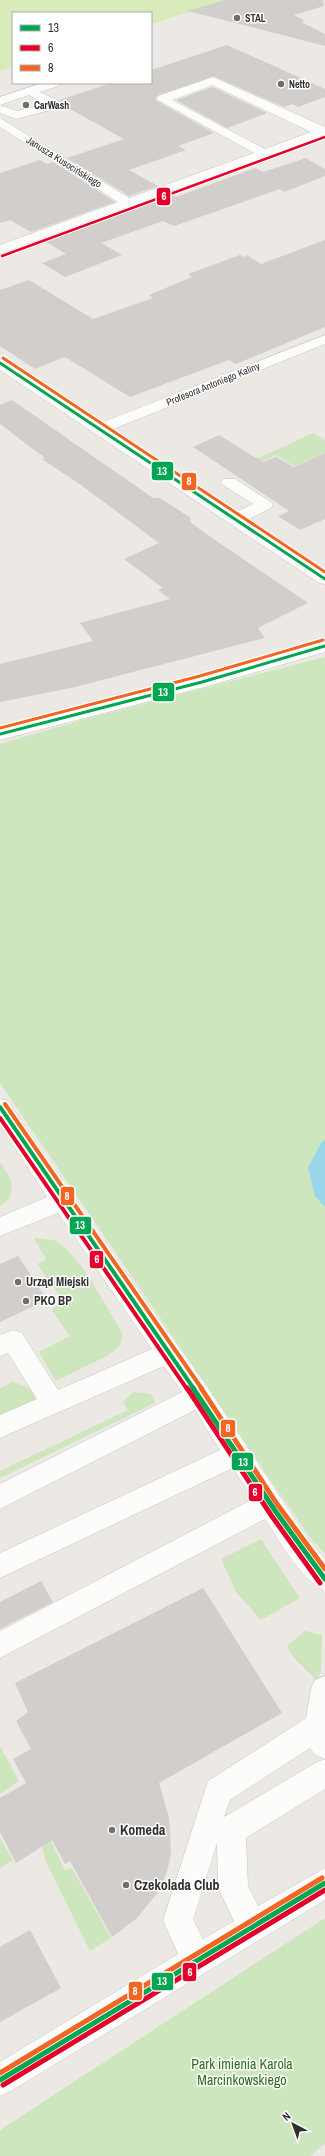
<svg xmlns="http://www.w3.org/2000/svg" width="325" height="2156" viewBox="0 0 325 2156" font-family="'Archivo Narrow',sans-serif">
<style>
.green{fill:#cee6be}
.pitch{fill:#d9eabb}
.water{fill:#99d6ec}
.building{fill:#d1cecb}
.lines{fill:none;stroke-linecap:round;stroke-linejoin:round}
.minor-casing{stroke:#c5c4c5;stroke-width:1}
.minor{fill:#fcfcfb;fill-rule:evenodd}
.bus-1-far2-casing{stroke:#fff;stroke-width:5.5}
.bus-1-far1-casing{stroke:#fff;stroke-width:7}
.bus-1-casing{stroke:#fff;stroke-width:8}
.bus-2-far2-casing{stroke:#fff;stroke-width:4.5}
.bus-2-far1-casing{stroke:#fff;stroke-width:7}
.bus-2-casing{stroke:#fff;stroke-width:8}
.bus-3-far2-casing{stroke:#fff;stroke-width:5.5}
.bus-3-far1-casing{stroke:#fff;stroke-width:7}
.bus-3-casing{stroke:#fff;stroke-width:8}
.bus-1-far2{stroke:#00a651;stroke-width:3}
.bus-1-far1{stroke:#00a651;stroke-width:4}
.bus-1{stroke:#00a651;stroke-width:5}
.bus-2-far2{stroke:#e4002b;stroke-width:2.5}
.bus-2-far1{stroke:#e4002b;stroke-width:4}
.bus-2{stroke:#e4002b;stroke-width:5}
.bus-3-far2{stroke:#f26522;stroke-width:3}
.bus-3-far1{stroke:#f26522;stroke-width:4}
.bus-3{stroke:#f26522;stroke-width:5}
.poi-dot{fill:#706f6e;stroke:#fff;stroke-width:1.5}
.labels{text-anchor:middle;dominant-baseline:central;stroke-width:3;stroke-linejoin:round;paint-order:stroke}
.far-poi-label{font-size:10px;font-weight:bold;fill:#2e2e2e;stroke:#fff;text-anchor:start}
.far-street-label{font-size:10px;fill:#2e2e2e;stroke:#fff}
.poi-label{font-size:12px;font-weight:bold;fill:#2e2e2e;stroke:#fff;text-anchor:start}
.near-poi-label{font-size:14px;font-weight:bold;fill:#2e2e2e;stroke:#fff;text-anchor:start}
.near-park-label{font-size:14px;fill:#2c6e1b;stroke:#fff}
.line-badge{stroke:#fff;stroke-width:1.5}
.badge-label{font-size:11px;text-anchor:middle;font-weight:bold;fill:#fff}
</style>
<rect width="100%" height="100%" fill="#ece8e4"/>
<g class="green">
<path d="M 313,433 L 325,440 L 325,453 L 294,466 L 276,455 L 250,467 L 246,464 Z"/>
<path d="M 325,657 L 325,1553 L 311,1539 L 0,1083 L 0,744 L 89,718 Z"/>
<path d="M 0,1162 C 11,1178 20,1193 0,1206 Z"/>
<path d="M 34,1238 C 40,1239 50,1239 56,1241 C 78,1251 109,1312 123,1334 L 120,1345 L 109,1355 L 56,1381 L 39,1352 L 70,1336 L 51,1309 L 64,1302 L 37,1264 L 46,1260 Z"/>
<path d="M 12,1382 C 25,1385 31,1387 36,1400 L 0,1414 L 0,1388 Z"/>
<path d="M 134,1392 L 151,1394 L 155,1403 L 0,1478 L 0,1471 L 128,1410 L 123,1402 Z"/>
<path d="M 261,1539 L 300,1598 L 261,1620 L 236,1592 L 221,1559 Z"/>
<path d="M 305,1631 L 322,1635 L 321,1671 L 317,1681 L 293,1657 L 287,1646 Z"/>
<path d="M 0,1746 L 19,1781 L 0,1794 Z"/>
<path d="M 38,1815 L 65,1870 L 72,1868 L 111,1938 L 90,1951 L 46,1862 L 41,1844 Z"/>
<path d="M 0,1838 L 13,1860 L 0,1868 Z"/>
<path d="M 325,1918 L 325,2144 L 310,2156 L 0,2156 L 0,2130 Z"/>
</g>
<path class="pitch" d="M 0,0 L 227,0 L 151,24 L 151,13 L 13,13 L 13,67 L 0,71 Z"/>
<path class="water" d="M 325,1140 L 325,1207 L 315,1196 L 308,1168 L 321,1143 Z"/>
<g class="building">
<path d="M 225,0 L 323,0 L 324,6 L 294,15 L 305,21 L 301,22 L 325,34 L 325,46 L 188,11 Z"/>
<path d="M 227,45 L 325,89 L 325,97 L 298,107 L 292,104 L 284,107 L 213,76 L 158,95 L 155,100 L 214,133 L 178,146 L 186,150 L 129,170 L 158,186 L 129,196 L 67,158 L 124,139 L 61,104 L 59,100 L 112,83 L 151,83 L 151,70 Z"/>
<path d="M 212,87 L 267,113 L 227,128 L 176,100 Z"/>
<path d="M 306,158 L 325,169 L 325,176 L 284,192 L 280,189 L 174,226 L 163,221 L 101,243 L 122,255 L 65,277 L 42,263 L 66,254 L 43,240 L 170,193 L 176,197 L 255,168 L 263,172 Z"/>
<path d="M 40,160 L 47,164 L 53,162 L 115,202 L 31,232 L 10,220 L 0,223 L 0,173 Z"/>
<path d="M 325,240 L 325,327 L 236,364 L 229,360 L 130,397 L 65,357 L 35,369 L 0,346 L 0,290 L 29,280 L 93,319 L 153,298 L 149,295 L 192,277 L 188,274 L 240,255 L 243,257 L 247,255 L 261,264 Z"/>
<path d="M 12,400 L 153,498 L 160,498 L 191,518 L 190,522 L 205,533 L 308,603 L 258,628 L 265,638 L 71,688 L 0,702 L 0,664 L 93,641 L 80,623 L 170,599 L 158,590 L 163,588 L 124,559 L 159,543 L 81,485 L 42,459 L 45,458 L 0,424 L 0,405 Z"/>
<path d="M 219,435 L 263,462 L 276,457 L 294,467 L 325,453 L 325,519 L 300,530 L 278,516 L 289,511 L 193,447 Z"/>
<path d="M 18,1256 L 47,1300 L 0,1322 L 0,1264 Z"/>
<path d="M 41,1581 L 53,1602 L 0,1629 L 0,1602 Z"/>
<path d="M 203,1588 L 282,1713 L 159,1783 L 169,1818 L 171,1853 L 167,1872 L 158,1892 L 137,1918 L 112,1937 L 70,1861 L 65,1864 L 52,1840 L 16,1863 L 0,1832 L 0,1798 L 26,1783 L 13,1759 L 31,1749 L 16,1721 L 28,1712 L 15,1683 Z"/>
<path d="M 30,1930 L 61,1988 L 0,2022 L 0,1947 Z"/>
</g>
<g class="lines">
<g class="minor-casing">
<g id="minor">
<path d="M 213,77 L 325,127 L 325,135 L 0,254 L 0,245 L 118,202 L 0,127 L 0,118 L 129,198 L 254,153 L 156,99 L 158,96 ZM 212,85 L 311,132 L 265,149 L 172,100 Z"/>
<path d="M 42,83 L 60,83 L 58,86 L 40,92 L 57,100 L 60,105 L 58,108 L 16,119 L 0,113 L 0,105 L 17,111 L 45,104 L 29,95 L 0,105 L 0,97 Z"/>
<path d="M 325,335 L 325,344 L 111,430 L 236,512 L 253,504 L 223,485 L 221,482 L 223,479 L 235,479 L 271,502 L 273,505 L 271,508 L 247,520 L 325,571 L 325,584 L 319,583 L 0,370 L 0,359 L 5,360 L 101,423 Z"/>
<path d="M 325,641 L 325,652 L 208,686 L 0,740 L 0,728 L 196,678 Z"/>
<path d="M 0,1099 L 8,1101 L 70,1195 L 208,1388 L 308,1539 L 325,1559 L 325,1591 C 302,1582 279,1540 265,1519 L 0,1658 L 0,1631 L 253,1499 L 233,1468 L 0,1578 L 0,1553 L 220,1450 L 195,1410 L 0,1509 L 0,1484 L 182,1392 L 164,1366 L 0,1438 L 0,1415 L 37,1399 L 8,1353 L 0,1356 L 0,1335 L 13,1330 L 22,1333 L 58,1390 L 152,1349 L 58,1213 L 0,1236 L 0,1217 L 47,1197 L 0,1125 Z"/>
<path d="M 325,1676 L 325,1759 L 315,1755 L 310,1748 L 230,1800 L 224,1817 L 315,1763 L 325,1759 L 325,1789 L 246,1838 L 248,1886 L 258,1906 L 325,1868 L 325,1900 L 11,2091 L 0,2096 L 0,2062 L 178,1954 L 163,1920 L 208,1781 L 306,1718 L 311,1689 L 315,1680 ZM 217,1843 L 218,1888 L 234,1921 L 203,1939 L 193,1919 Z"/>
</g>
</g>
<use href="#minor" class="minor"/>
<g class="bus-1-far2-casing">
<g id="bus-1-far2">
<path d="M 0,363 L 325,579"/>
<path d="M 0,734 L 202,682 L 325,646"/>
</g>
</g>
<g class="bus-1-far1-casing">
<path id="bus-1-far1" d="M 0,1107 L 194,1389"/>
</g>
<g class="bus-1-casing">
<g id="bus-1">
<path d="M 193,1388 L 276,1512 L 325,1579"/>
<path d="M 0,2080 L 325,1883"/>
</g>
</g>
<g class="bus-2-far2-casing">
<path id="bus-2-far2" d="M 2,256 L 325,137"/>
</g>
<g class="bus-2-far1-casing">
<path id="bus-2-far1" d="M 0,1118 L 187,1389"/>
</g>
<g class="bus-2-casing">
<g id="bus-2">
<path d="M 187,1388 L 271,1515 L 320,1583"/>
<path d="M 3,2085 L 325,1890"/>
</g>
</g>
<g class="bus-3-far2-casing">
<g id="bus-3-far2">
<path d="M 3,358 L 325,572"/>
<path d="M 0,728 L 200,676 L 323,640"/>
</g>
</g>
<g class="bus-3-far1-casing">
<path id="bus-3-far1" d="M 5,1104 L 202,1389"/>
</g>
<g class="bus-3-casing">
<g id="bus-3">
<path d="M 201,1388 L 277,1504 L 325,1569"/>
<path d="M 0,2073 L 322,1878"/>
</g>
</g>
<use href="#bus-1-far2" class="bus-1-far2"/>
<use href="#bus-1-far1" class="bus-1-far1"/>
<use href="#bus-1" class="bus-1"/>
<use href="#bus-2-far2" class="bus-2-far2"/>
<use href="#bus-2-far1" class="bus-2-far1"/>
<use href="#bus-2" class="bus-2"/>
<use href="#bus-3-far2" class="bus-3-far2"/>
<use href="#bus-3-far1" class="bus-3-far1"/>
<use href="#bus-3" class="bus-3"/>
</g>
<g class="poi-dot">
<circle cx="237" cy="18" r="4"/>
<circle cx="281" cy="84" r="4"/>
<circle cx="26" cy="105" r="4"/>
<circle cx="18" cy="1282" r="4"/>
<circle cx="26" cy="1301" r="4"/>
<circle cx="112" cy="1830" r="4"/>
<circle cx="126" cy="1885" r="4"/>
</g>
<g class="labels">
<g class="far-poi-label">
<text x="245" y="18">STAL</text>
<text x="289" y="84">Netto</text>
<text x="34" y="105">CarWash</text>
</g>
<g class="far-street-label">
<text transform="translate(64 162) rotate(32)">Janusza Kusocińskiego</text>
<text transform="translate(213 384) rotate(-22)">Profesora Antoniego Kaliny</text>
</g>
<g class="poi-label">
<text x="26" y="1282">Urząd Miejski</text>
<text x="34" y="1301">PKO BP</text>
</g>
<g class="near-poi-label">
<text x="120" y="1830">Komeda</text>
<text x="134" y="1885">Czekolada Club</text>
</g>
<g class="near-park-label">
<text x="242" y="2064">Park imienia Karola<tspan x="242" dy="16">Marcinkowskiego</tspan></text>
</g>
</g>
<g class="line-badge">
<rect x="156" y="187" width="15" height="19" rx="4" fill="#e4002b"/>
<rect x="151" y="461" width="23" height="20" rx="4" fill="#00a651"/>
<rect x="181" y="472" width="16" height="19" rx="4" fill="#f26522"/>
<rect x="152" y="682" width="23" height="20" rx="4" fill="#00a651"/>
<rect x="60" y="1186" width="15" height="20" rx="4" fill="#f26522"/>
<rect x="69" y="1216" width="23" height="19" rx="4" fill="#00a651"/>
<rect x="89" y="1250" width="15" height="19" rx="4" fill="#e4002b"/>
<rect x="220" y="1419" width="16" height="19" rx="4" fill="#f26522"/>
<rect x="231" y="1452" width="23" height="19" rx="4" fill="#00a651"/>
<rect x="248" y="1483" width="15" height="19" rx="4" fill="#e4002b"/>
<rect x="182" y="1962" width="15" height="20" rx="4" fill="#e4002b"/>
<rect x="151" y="1972" width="23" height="19" rx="4" fill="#00a651"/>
<rect x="128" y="1981" width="15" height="20" rx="4" fill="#f26522"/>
</g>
<g class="badge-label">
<text x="164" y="200">6</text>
<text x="162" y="475">13</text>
<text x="189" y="485">8</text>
<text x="163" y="696">13</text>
<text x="67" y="1200">8</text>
<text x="80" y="1229">13</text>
<text x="97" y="1263">6</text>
<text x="228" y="1432">8</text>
<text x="243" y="1466">13</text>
<text x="255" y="1496">6</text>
<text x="190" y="1976">6</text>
<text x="162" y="1985">13</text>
<text x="135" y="1995">8</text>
</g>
<rect x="12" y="12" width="140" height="72" fill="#ffffff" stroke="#ababab"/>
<rect x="20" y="25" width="20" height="6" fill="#00a651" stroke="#ababab"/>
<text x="48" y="32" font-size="12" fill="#2e2e2e">13</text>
<rect x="20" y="45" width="20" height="6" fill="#e4002b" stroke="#ababab"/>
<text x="48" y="52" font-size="12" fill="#2e2e2e">6</text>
<rect x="20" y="65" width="20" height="6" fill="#f26522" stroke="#ababab"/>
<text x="48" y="72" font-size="12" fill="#2e2e2e">8</text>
<g transform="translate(293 2124) rotate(319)" stroke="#ffffff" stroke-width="3" paint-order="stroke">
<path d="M0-3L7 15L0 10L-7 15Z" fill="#2e2e2e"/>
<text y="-6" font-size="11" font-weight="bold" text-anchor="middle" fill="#2e2e2e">N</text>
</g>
</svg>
